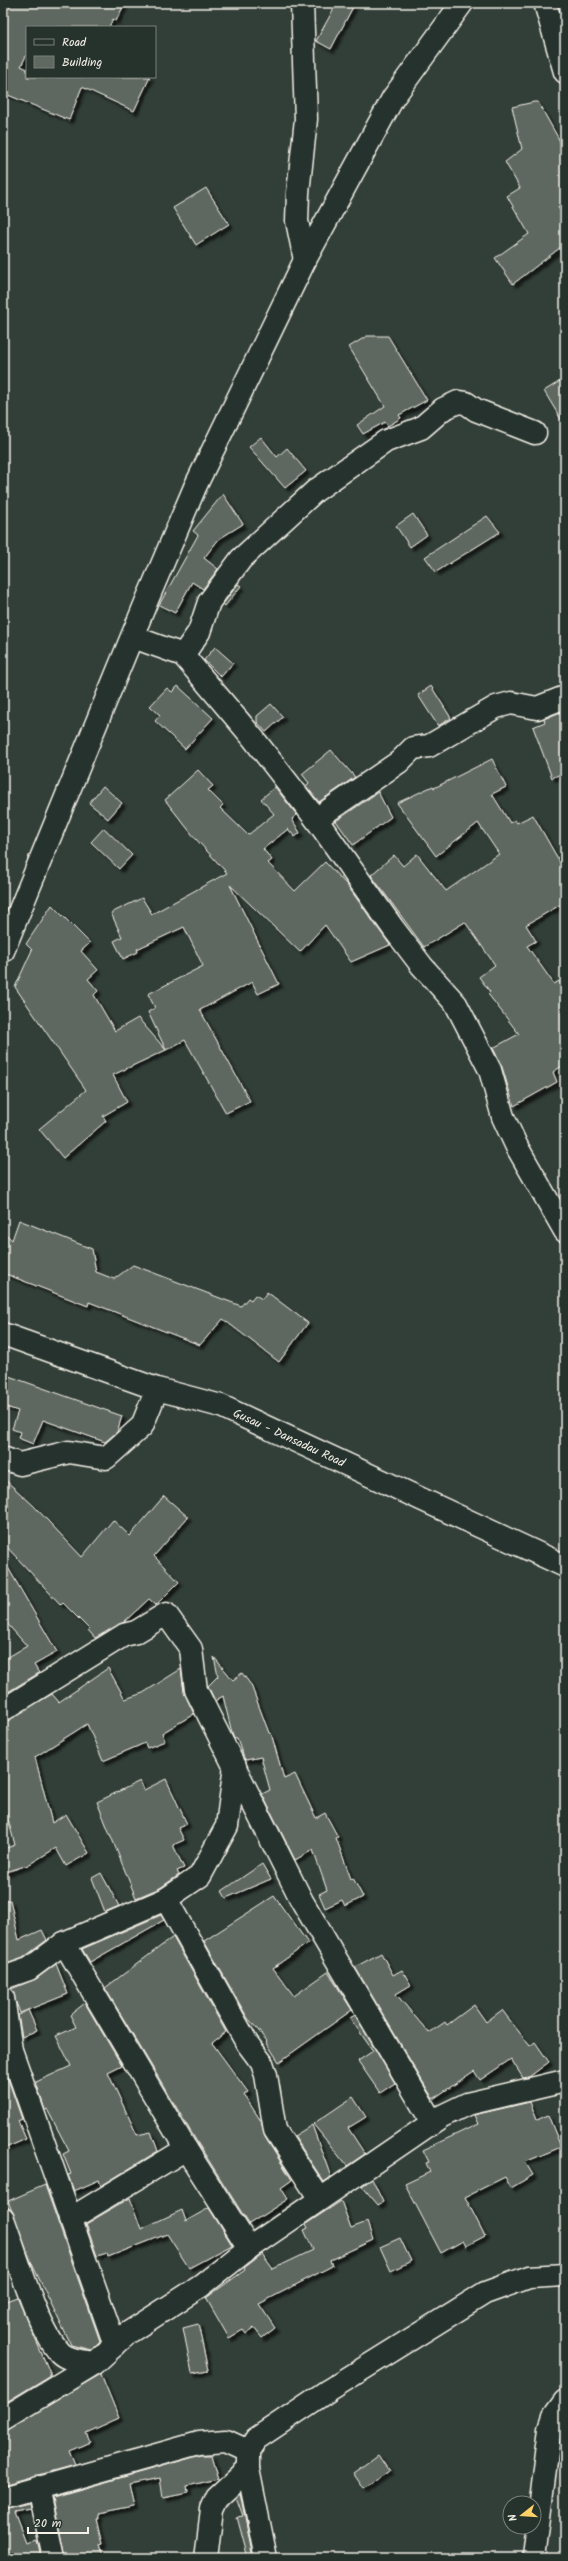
<svg xmlns="http://www.w3.org/2000/svg" width="568" height="2561" viewBox="0 0 568 2561" font-family="Kalam,sans-serif">
<style>
.building{fill:#5f6861;stroke:#f4f1e8;filter:url(#shadow)}
.lines{fill:none;stroke-linecap:round;stroke-linejoin:round}
.street-casing{stroke:#f4f1e8;stroke-width:25}
.primary-casing{stroke:#f4f1e8;stroke-width:25}
.street{stroke:#26332d;stroke-width:22}
.primary{stroke:#26332d;stroke-width:22}
.labels{text-anchor:middle;dominant-baseline:central;stroke-width:3;stroke-linejoin:round;paint-order:stroke}
.street-label{font-size:12px;fill:#f4f1e8;stroke:#26332d}
</style>
<defs>
<filter id="shadow"><feDropShadow dx="3.5" dy="3.5" stdDeviation="1" flood-color="#0009"/></filter>
</defs>
<rect width="100%" height="100%" fill="#323e38"/>
<filter id="ink" filterUnits="userSpaceOnUse"><feTurbulence type="fractalNoise" baseFrequency=".025" numOctaves="2"/><feDisplacementMap in="SourceGraphic" scale="8" xChannelSelector="R" yChannelSelector="G"/><feConvolveMatrix kernelMatrix="1 2 1 2 8 2 1 2 1" color-interpolation-filters="sRGB"/></filter>
<g filter="url(#ink)">
<g class="building">
<path d="M 8,3 L 125,3 L 116,21 L 113,19 L 109,27 L 27,27 L 27,54 L 21,66 L 27,69 L 27,77 L 150,77 L 134,111 L 82,87 L 69,120 L 3,93 L 3,13 Z"/>
<path d="M 337,3 L 355,3 L 331,49 L 316,41 Z"/>
<path d="M 534,102 L 538,102 L 565,150 L 565,203 L 558,207 L 565,218 L 565,244 L 513,284 L 495,258 L 529,234 L 507,196 L 520,188 L 505,162 L 522,149 L 512,107 Z"/>
<path d="M 206,188 L 229,224 L 196,245 L 173,208 Z"/>
<path d="M 367,336 L 388,336 L 427,400 L 399,415 L 401,418 L 388,426 L 385,422 L 363,434 L 357,425 L 385,406 L 349,347 Z"/>
<path d="M 565,378 L 565,426 L 544,391 Z"/>
<path d="M 261,437 L 277,457 L 287,448 L 306,471 L 285,488 L 249,447 Z"/>
<path d="M 223,494 L 243,524 L 219,539 L 204,558 L 218,569 L 203,589 L 192,582 L 175,613 L 159,605 L 198,535 L 193,531 Z"/>
<path d="M 413,514 L 427,535 L 410,547 L 396,526 Z"/>
<path d="M 487,516 L 500,532 L 436,572 L 425,557 Z"/>
<path d="M 238,584 L 241,586 L 225,606 L 223,604 Z"/>
<path d="M 215,647 L 233,663 L 221,677 L 204,660 Z"/>
<path d="M 178,686 L 213,718 L 185,749 L 155,721 L 160,715 L 150,706 L 167,688 L 172,692 Z"/>
<path d="M 431,686 L 451,718 L 438,726 L 418,695 Z"/>
<path d="M 271,704 L 283,717 L 266,732 L 257,722 L 257,716 Z"/>
<path d="M 565,710 L 565,772 L 552,778 L 533,727 L 545,722 L 544,719 Z"/>
<path d="M 331,750 L 355,777 L 319,802 L 306,786 L 309,783 L 302,774 Z"/>
<path d="M 492,759 L 506,787 L 492,794 L 510,823 L 515,820 L 517,823 L 533,815 L 565,871 L 565,902 L 526,925 L 536,941 L 527,946 L 554,984 L 559,981 L 565,990 L 565,1064 L 553,1072 L 557,1082 L 514,1106 L 502,1067 L 493,1048 L 519,1034 L 488,994 L 490,992 L 479,977 L 495,965 L 465,922 L 424,947 L 371,875 L 394,855 L 403,866 L 417,854 L 446,891 L 499,854 L 478,823 L 436,856 L 397,803 L 433,786 L 434,788 Z"/>
<path d="M 198,770 L 213,786 L 208,790 L 223,805 L 220,808 L 248,835 L 274,814 L 261,799 L 275,787 L 297,815 L 292,819 L 300,833 L 295,837 L 288,829 L 263,849 L 272,860 L 268,863 L 295,891 L 325,862 L 347,885 L 390,945 L 351,962 L 325,925 L 300,952 L 230,885 L 279,984 L 258,994 L 252,982 L 200,1010 L 250,1101 L 226,1113 L 185,1040 L 166,1050 L 148,1012 L 155,1008 L 148,994 L 203,966 L 184,927 L 137,949 L 138,952 L 123,959 L 114,941 L 122,937 L 111,913 L 142,898 L 152,914 L 227,873 L 195,838 L 165,800 Z"/>
<path d="M 103,786 L 122,803 L 108,819 L 89,803 Z"/>
<path d="M 378,792 L 391,817 L 353,845 L 336,821 Z"/>
<path d="M 104,828 L 132,855 L 119,869 L 91,842 Z"/>
<path d="M 52,905 L 90,943 L 81,951 L 98,970 L 88,979 L 98,991 L 94,995 L 115,1031 L 138,1018 L 166,1050 L 113,1075 L 127,1102 L 103,1116 L 106,1121 L 63,1158 L 39,1129 L 86,1090 L 15,987 L 32,950 L 26,944 Z"/>
<path d="M 19,1220 L 92,1249 L 96,1272 L 114,1279 L 133,1265 L 241,1306 L 248,1298 L 251,1300 L 255,1295 L 262,1299 L 267,1292 L 308,1323 L 279,1362 L 223,1319 L 200,1345 L 89,1302 L 88,1306 L 3,1273 L 3,1231 L 12,1240 Z"/>
<path d="M 3,1374 L 122,1416 L 117,1432 L 105,1442 L 43,1420 L 33,1444 L 18,1438 L 20,1432 L 12,1429 L 18,1411 L 3,1406 Z"/>
<path d="M 3,1478 L 33,1505 L 82,1557 L 113,1520 L 130,1536 L 164,1496 L 188,1517 L 154,1556 L 179,1582 L 156,1605 L 149,1599 L 124,1622 L 95,1638 L 88,1630 L 89,1629 L 63,1603 L 61,1605 L 3,1543 Z"/>
<path d="M 3,1559 L 57,1652 L 34,1665 L 39,1673 L 3,1695 L 3,1660 L 27,1646 L 3,1619 Z"/>
<path d="M 214,1657 L 233,1680 L 242,1673 L 251,1685 L 269,1733 L 271,1733 L 284,1779 L 295,1774 L 316,1818 L 325,1813 L 338,1837 L 336,1838 L 351,1879 L 353,1878 L 363,1897 L 345,1906 L 342,1900 L 325,1908 L 319,1894 L 327,1890 L 313,1850 L 295,1860 L 262,1794 L 270,1790 L 261,1757 L 246,1760 L 244,1758 L 237,1738 L 234,1739 L 232,1733 L 223,1696 L 215,1701 L 208,1686 L 218,1676 Z"/>
<path d="M 108,1668 L 125,1699 L 143,1693 L 181,1669 L 184,1692 L 194,1714 L 162,1733 L 165,1741 L 147,1748 L 145,1743 L 103,1761 L 87,1724 L 35,1757 L 52,1823 L 66,1814 L 89,1853 L 66,1866 L 56,1848 L 28,1865 L 3,1873 L 3,1849 L 15,1845 L 3,1801 L 3,1722 L 52,1694 L 59,1702 Z"/>
<path d="M 166,1779 L 187,1824 L 178,1828 L 184,1840 L 173,1845 L 184,1868 L 177,1871 L 179,1875 L 160,1888 L 136,1898 L 97,1802 L 140,1781 L 144,1790 Z"/>
<path d="M 262,1864 L 271,1879 L 226,1898 L 222,1891 Z"/>
<path d="M 101,1873 L 119,1906 L 105,1912 L 92,1878 Z"/>
<path d="M 274,1896 L 308,1943 L 273,1968 L 294,1996 L 328,1972 L 352,2010 L 279,2062 L 266,2042 L 267,2041 L 247,2017 L 204,1941 Z"/>
<path d="M 10,1900 L 19,1940 L 42,1930 L 47,1940 L 23,1958 L 6,1964 L 3,1958 L 3,1901 Z"/>
<path d="M 161,1915 L 164,1920 L 90,1962 L 82,1949 Z"/>
<path d="M 173,1937 L 226,2032 L 212,2043 L 248,2092 L 244,2095 L 261,2121 L 265,2137 L 292,2180 L 281,2188 L 288,2199 L 249,2224 L 197,2142 L 105,1988 Z"/>
<path d="M 381,1953 L 393,1975 L 402,1970 L 411,1985 L 396,1994 L 429,2033 L 445,2022 L 447,2025 L 474,2005 L 486,2022 L 502,2010 L 530,2046 L 535,2042 L 549,2062 L 529,2077 L 523,2078 L 511,2059 L 480,2080 L 474,2071 L 433,2099 L 355,1967 Z"/>
<path d="M 56,1964 L 68,1994 L 20,2013 L 11,1989 L 36,1979 Z"/>
<path d="M 85,2003 L 122,2066 L 108,2073 L 137,2135 L 151,2132 L 158,2151 L 101,2186 L 99,2180 L 74,2191 L 68,2175 L 71,2174 L 63,2154 L 69,2151 L 47,2109 L 45,2110 L 36,2082 L 71,2066 L 56,2036 L 76,2027 L 70,2015 Z"/>
<path d="M 28,2010 L 37,2030 L 22,2037 L 18,2015 Z"/>
<path d="M 355,2015 L 395,2083 L 380,2093 L 358,2061 L 373,2051 L 350,2018 Z"/>
<path d="M 3,2065 L 22,2119 L 18,2121 L 26,2139 L 3,2149 Z"/>
<path d="M 353,2097 L 366,2117 L 348,2128 L 365,2154 L 347,2166 L 313,2124 Z"/>
<path d="M 530,2102 L 537,2120 L 548,2115 L 561,2147 L 525,2162 L 533,2175 L 511,2188 L 505,2177 L 465,2197 L 485,2236 L 466,2246 L 463,2241 L 441,2253 L 405,2184 L 430,2172 L 426,2163 L 429,2162 L 423,2150 L 478,2124 L 474,2115 Z"/>
<path d="M 312,2125 L 331,2177 L 324,2182 L 294,2136 Z"/>
<path d="M 372,2179 L 383,2202 L 378,2205 L 362,2186 Z"/>
<path d="M 45,2185 L 100,2341 L 91,2350 L 71,2345 L 32,2264 L 8,2201 Z"/>
<path d="M 130,2198 L 141,2229 L 182,2210 L 186,2221 L 209,2208 L 232,2245 L 189,2268 L 167,2234 L 108,2257 L 107,2253 L 97,2256 L 86,2224 Z"/>
<path d="M 341,2201 L 351,2228 L 367,2222 L 373,2240 L 330,2260 L 332,2266 L 259,2304 L 275,2328 L 262,2338 L 254,2328 L 246,2334 L 243,2330 L 229,2338 L 206,2298 L 245,2270 L 244,2268 L 262,2254 L 273,2269 L 313,2250 L 304,2230 L 308,2228 L 306,2224 Z"/>
<path d="M 400,2238 L 411,2261 L 391,2271 L 380,2247 Z"/>
<path d="M 17,2297 L 51,2375 L 3,2404 L 3,2302 Z"/>
<path d="M 198,2324 L 208,2370 L 192,2373 L 183,2328 Z"/>
<path d="M 101,2374 L 119,2418 L 86,2433 L 90,2442 L 69,2451 L 75,2465 L 3,2485 L 3,2431 Z"/>
<path d="M 201,2455 L 211,2455 L 218,2479 L 187,2486 L 188,2493 L 163,2498 L 160,2478 L 129,2484 L 134,2507 L 98,2514 L 99,2520 L 97,2520 L 103,2545 L 100,2546 L 103,2558 L 65,2558 L 53,2497 Z"/>
<path d="M 378,2455 L 389,2471 L 364,2489 L 353,2473 Z"/>
<path d="M 240,2493 L 253,2558 L 248,2558 L 237,2517 L 243,2516 L 236,2497 Z"/>
<path d="M 29,2504 L 30,2509 L 14,2512 L 26,2543 L 36,2540 L 40,2558 L 3,2558 L 3,2510 Z"/>
</g>
<g class="lines">
<g class="street-casing">
<g id="street">
<path d="M 302,3 L 306,119 L 298,193 L 297,221 L 305,260"/>
<path d="M 545,3 L 565,72"/>
<path d="M 133,637 L 183,655 L 253,738 L 316,819 L 393,928 L 422,966 L 456,1004 L 490,1070 L 503,1117 L 517,1147 L 565,1231"/>
<path d="M 183,655 L 199,632 L 209,602 L 241,559 L 315,491 L 386,441 L 421,428 L 443,409 L 458,402 L 466,403 L 476,410 L 535,433"/>
<path d="M 316,819 L 399,762 L 413,748 L 429,746 L 496,707 L 511,703 L 537,708 L 565,697"/>
<path d="M 3,951 L 147,600 L 195,487 L 305,260 L 393,98 L 462,3"/>
<path d="M 3,1458 L 20,1464 L 69,1452 L 106,1458 L 142,1426 L 157,1389"/>
<path d="M 3,1710 L 124,1635 L 136,1632 L 166,1614 L 191,1649 L 196,1690 L 302,1901 L 432,2122"/>
<path d="M 166,1899 L 247,2043 L 262,2063 L 266,2075 L 275,2130 L 320,2199"/>
<path d="M 64,1943 L 186,2149 L 249,2248"/>
<path d="M 3,1978 L 29,1969 L 64,1943 L 166,1899 L 200,1876 L 227,1826 L 235,1766"/>
<path d="M 3,1998 L 11,2050 L 115,2345"/>
<path d="M 3,2219 C 16,2253 37,2329 60,2353 C 68,2361 84,2361 95,2363"/>
<path d="M 70,2219 L 186,2149"/>
<path d="M 3,2419 L 95,2363 L 128,2333 L 201,2286 L 249,2248 L 442,2116 L 467,2104 L 565,2081"/>
<path d="M 38,2487 L 53,2558"/>
<path d="M 3,2498 L 199,2443 L 226,2441 L 248,2451"/>
<path d="M 206,2558 L 212,2509 L 217,2498 L 248,2469"/>
<path d="M 266,2558 L 248,2469 L 248,2451 L 256,2439 L 329,2390 L 485,2293 L 529,2277 L 565,2275"/>
<path d="M 534,2558 L 550,2428 L 554,2416 L 565,2401"/>
</g>
</g>
<g class="primary-casing">
<g id="primary">
<path id="s1" d="M 3,1334 L 157,1389 L 221,1406 L 565,1566"/>
</g>
</g>
<use href="#street" class="street"/>
<use href="#primary" class="primary"/>
</g>
</g>
<g class="labels">
<g class="street-label">
<text stroke="none"><textPath href="#s1" startOffset="305">Gusau - Dansadau Road</textPath></text>
</g>
</g>
<rect width="568" height="2561" fill="none" stroke="#26332d" stroke-width="16"/>
<rect x="8" y="8" width="552" height="2545" fill="none" stroke="#f4f1e8" stroke-width="1.5" filter="url(#ink)"/>
<rect x="26" y="26" width="130" height="52" fill="#26332d" stroke="#787f78"/>
<rect x="34" y="39" width="20" height="6" fill="#26332d" stroke="#787f78"/>
<text x="62" y="46" font-size="12" fill="#f4f1e8">Road</text>
<rect x="34" y="56" width="20" height="12" fill="#5f6861" stroke="#787f78"/>
<text x="62" y="66" font-size="12" fill="#f4f1e8">Building</text>
<g transform="translate(522 2515) rotate(253)"><circle r="19" fill="#26332d" stroke="#787f78"/>
<path d="M0-3L7 15L0 10L-7 15Z" fill="#ffd166"/>
<text y="-6" font-size="11" font-weight="bold" text-anchor="middle" fill="#f4f1e8">N</text>
</g>
<path d="M28 2527v6h60v-6" fill="none" stroke="#f4f1e8" stroke-width="2"/>
<text x="34" y="2527" font-size="12" fill="#f4f1e8" stroke="#26332d" stroke-width="3" paint-order="stroke">20 m</text>
</svg>
